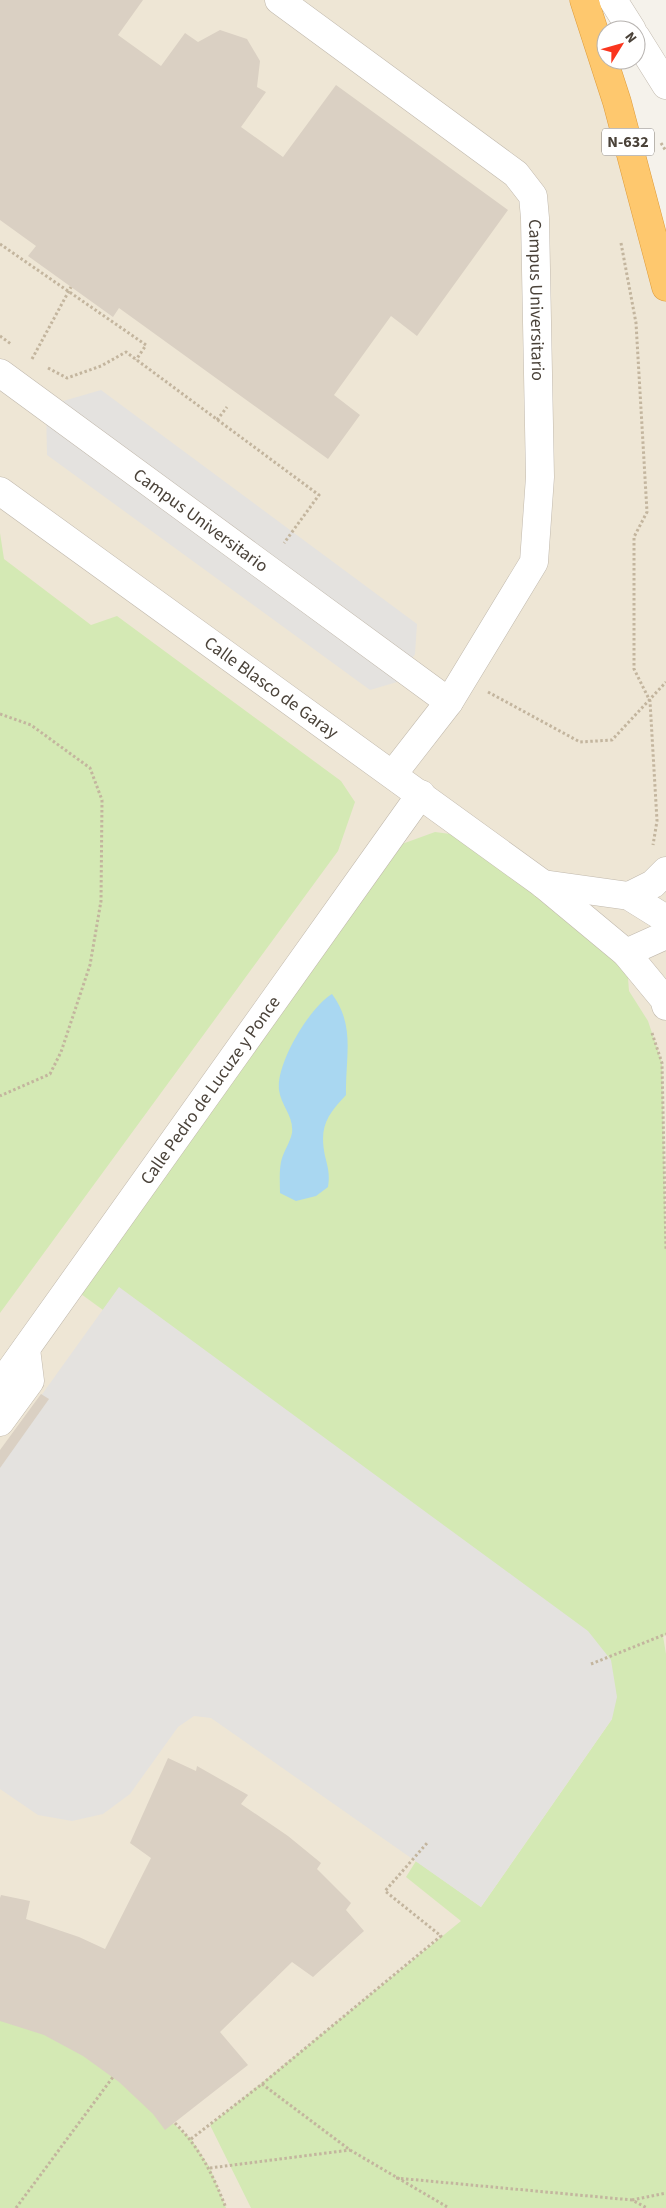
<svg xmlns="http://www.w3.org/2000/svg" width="666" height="2208" viewBox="0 0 666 2208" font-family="'Source Sans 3',sans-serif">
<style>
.education{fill:#eee6d5}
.green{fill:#d4e9b4}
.parking{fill:#e4e2df}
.water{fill:#a9d7f1}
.building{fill:#dad0c3}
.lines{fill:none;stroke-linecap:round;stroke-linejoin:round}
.minor-casing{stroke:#c1b9ad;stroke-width:29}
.highway-casing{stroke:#de9c3c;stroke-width:29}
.path{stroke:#c3b59e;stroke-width:3;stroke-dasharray:2.5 2.5;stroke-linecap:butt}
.minor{stroke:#fff;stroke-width:28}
.highway{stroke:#fec86e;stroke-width:28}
.labels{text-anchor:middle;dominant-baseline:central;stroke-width:4;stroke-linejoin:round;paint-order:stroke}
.shield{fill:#fff;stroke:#807b74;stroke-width:1}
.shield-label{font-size:16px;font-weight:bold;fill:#4a4239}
.street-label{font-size:18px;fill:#4a4239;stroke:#fff}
</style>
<rect width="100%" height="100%" fill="#f5f2eb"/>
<path class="education" d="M 0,0 L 584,0 L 666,287 L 666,2208 L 0,2208 Z"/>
<g class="green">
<path d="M 0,533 L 4,559 L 91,625 L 117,616 L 341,781 L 355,802 L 338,851 L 0,1313 Z"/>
<path d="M 435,832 L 481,838 L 626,953 L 629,991 L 648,1021 L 662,1063 L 666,1250 L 666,1635 L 663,1636 L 666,1654 L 666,2208 L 251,2208 L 210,2125 L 461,1921 L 406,1877 L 416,1861 L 481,1907 L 612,1719 L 119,1288 L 103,1310 L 70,1286 L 380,852 Z"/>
<path d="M 0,2018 L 45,2031 L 115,2073 L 191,2139 L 210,2168 L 226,2208 L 0,2208 Z"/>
</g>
<g class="parking">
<path d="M 101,390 L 417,624 L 415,654 L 397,682 L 370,690 L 47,455 L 46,406 Z"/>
<path d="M 119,1287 L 588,1631 L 611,1660 L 617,1697 L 612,1719 L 481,1907 L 211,1718 L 194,1716 L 178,1727 L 130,1794 L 103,1814 L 72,1821 L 38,1815 L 0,1789 L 0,1453 Z"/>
</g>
<path class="water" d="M 332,994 C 356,1026 345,1058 346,1095 C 327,1115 319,1127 325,1156 C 328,1168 330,1174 328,1187 L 316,1196 L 296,1201 L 280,1193 C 280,1184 279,1172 281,1162 C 283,1152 290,1143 292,1133 C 294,1116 281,1106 279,1090 C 276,1063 310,1007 332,994 Z"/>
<g class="building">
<path d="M 0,0 L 143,0 L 118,35 L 161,66 L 185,33 L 198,42 L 220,30 L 247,39 L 260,61 L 257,87 L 266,92 L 241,127 L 283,157 L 336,85 L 508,210 L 417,336 L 391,316 L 334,395 L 360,415 L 328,459 L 119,308 L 113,317 L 28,256 L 36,246 L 0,220 Z"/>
<path d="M 41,1394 L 49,1399 L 0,1468 L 0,1450 Z"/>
<path d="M 168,1758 L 196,1771 L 197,1766 L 248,1795 L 241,1804 L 288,1836 L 321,1863 L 317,1869 L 351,1903 L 346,1910 L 364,1931 L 313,1977 L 292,1962 L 220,2032 L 248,2065 L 165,2130 L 153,2114 L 119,2082 L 83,2056 L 44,2035 L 0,2021 L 0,1898 L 1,1895 L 30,1901 L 26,1919 L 79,1937 L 105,1949 L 151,1858 L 130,1843 Z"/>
</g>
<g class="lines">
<g class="minor-casing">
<g id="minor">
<path id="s1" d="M 279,0 L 516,174 L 533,196 L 535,218 L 540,477 L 534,562 L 449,702 L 393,774"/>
<path d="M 613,0 L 632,30"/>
<path d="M 636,37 L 666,85"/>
<path id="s2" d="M 0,373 L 449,702"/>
<path id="s3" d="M 0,491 L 543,884 L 626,953 L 664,999 L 666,1006"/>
<path d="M 543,884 L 629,896 L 666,919"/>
<path d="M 629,896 L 653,884 L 666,871"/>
<path d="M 626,953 L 666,935"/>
<path id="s4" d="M 0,1385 L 421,794"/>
<path d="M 0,1422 L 30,1381 L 26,1349"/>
</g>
</g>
<g class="highway-casing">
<path id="highway" d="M 584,0 L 617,102 L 666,287"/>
</g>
<g class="path">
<path d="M 661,143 L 666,151"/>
<path d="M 621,243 L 636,323 L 647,512 L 634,537 L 634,669 L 650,701 L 657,821 L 653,845"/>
<path d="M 0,244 L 146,345 L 136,360"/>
<path d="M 0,336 L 11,344"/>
<path d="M 32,359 L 71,287"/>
<path d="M 48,368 L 67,378 L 101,366 L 126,352 L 319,495 L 284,543"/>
<path d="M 217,420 L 227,407"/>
<path d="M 488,692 L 580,742 L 612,740 L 666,682"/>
<path d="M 0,714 L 31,725 L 90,768 L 102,800 L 101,901 L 90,965 L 61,1052 L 50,1074 L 0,1096"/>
<path d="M 652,1033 L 662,1063 L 666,1250"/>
<path d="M 591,1664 L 666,1634"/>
<path d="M 262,2084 L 350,2150 L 449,2208"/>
<path d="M 175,2123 C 200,2148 213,2175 226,2208"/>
<path d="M 191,2139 L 262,2084 L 441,1936 L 385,1891 L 428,1842"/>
<path d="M 210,2168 L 350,2150"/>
<path d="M 396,2178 L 632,2200 L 647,2208"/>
<path d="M 632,2200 L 666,2193"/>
<path d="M 16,2208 L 113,2077"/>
</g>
<use href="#minor" class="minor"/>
<use href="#highway" class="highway"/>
</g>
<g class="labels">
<rect class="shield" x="602" y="128.5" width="52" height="27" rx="4"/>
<g class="shield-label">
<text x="628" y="142">N-632</text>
</g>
<g class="street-label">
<text stroke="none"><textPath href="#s1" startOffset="426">Campus Universitario</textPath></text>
<text stroke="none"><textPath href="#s2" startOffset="249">Campus Universitario</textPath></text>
<text stroke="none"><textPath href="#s3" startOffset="335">Calle Blasco de Garay</textPath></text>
<text stroke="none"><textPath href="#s4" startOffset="362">Calle Pedro de Lucuze y Ponce</textPath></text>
</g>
</g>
<g transform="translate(621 45) rotate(53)"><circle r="24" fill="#ffffff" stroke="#b7b3b0"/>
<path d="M0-4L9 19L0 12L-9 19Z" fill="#fa351e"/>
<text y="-8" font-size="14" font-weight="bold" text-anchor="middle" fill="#4a4239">N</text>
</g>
</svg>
